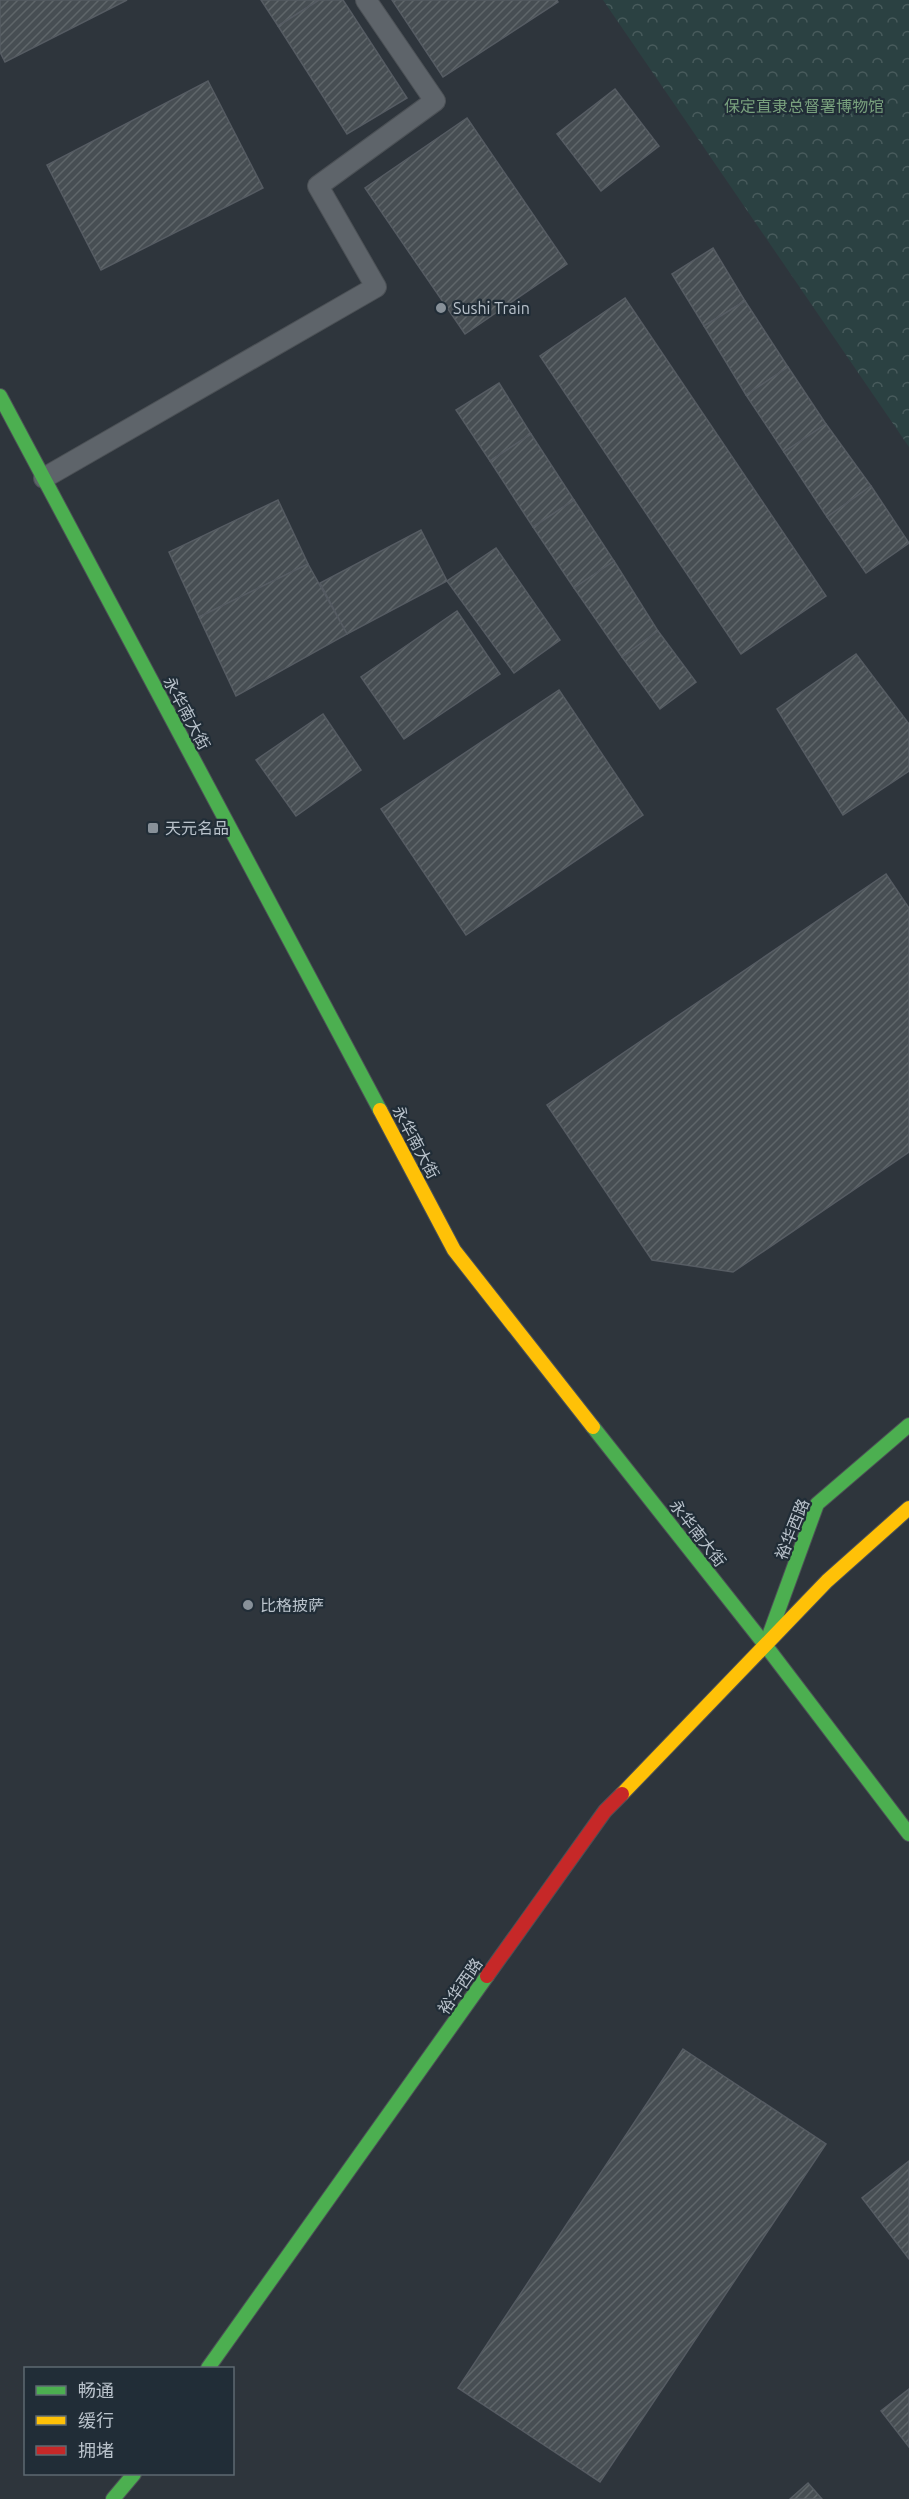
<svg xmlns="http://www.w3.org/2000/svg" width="909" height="2499" viewBox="0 0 909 2499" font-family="Ubuntu,'Noto Sans SC',sans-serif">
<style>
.forest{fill:url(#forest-crowns)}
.building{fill:url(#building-hatch);stroke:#565c63;stroke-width:1.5}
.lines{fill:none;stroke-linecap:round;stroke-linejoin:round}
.lane-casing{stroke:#4c5156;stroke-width:22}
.fast-casing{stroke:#4c5156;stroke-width:16}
.slow-casing{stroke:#4c5156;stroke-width:16}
.jam-casing{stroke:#4c5156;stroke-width:16}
.lane{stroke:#5e646a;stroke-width:20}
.fast{stroke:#4caf50;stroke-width:14}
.slow{stroke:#ffc107;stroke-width:14}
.jam{stroke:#c62828;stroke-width:14}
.poi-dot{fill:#889199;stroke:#212d37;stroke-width:2}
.labels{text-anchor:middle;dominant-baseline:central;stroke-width:4.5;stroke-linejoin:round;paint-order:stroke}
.park-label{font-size:16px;fill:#78a07d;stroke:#212d37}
.poi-label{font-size:16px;fill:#b9c2cb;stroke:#212d37;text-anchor:start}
.street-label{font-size:16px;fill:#b9c2cb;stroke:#212d37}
</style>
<defs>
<pattern id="forest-crowns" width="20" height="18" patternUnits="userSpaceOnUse" patternTransform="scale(1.5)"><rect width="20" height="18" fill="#2b4142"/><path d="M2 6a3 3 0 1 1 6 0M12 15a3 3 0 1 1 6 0" fill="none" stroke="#485b5c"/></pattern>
<pattern id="building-hatch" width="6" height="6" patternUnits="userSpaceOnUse" patternTransform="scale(1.5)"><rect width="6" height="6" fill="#474e53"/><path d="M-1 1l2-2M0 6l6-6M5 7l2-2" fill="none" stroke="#5f666a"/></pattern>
</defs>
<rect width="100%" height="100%" fill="#2e353c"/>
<path class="forest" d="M 603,0 L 909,0 L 909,447 Z"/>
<g class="building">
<path d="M 0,0 L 127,0 L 5,62 L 0,52 Z"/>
<path d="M 261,0 L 319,0 L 278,26 Z"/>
<path d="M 319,0 L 343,0 L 407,98 L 347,134 L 278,26 Z"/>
<path d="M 392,0 L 557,0 L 558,2 L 443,77 Z"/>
<path d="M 208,81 L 263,188 L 101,270 L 47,165 Z"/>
<path d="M 615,89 L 659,146 L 601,191 L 557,134 Z"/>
<path d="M 467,118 L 567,264 L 465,334 L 365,188 Z"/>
<path d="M 713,248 L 745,301 L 704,326 L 672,274 Z"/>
<path d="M 625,298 L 826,596 L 741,654 L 540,356 Z"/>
<path d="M 745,301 L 788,367 L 746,395 L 704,326 Z"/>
<path d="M 788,367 L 826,424 L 784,452 L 746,395 Z"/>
<path d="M 499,383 L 531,434 L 490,461 L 456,410 Z"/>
<path d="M 826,424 L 871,486 L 827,517 L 784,452 Z"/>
<path d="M 531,434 L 574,500 L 533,527 L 490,461 Z"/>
<path d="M 871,486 L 909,543 L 866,573 L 827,517 Z"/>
<path d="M 278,500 L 308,564 L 199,617 L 169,552 Z"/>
<path d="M 574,500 L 614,561 L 574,588 L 533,527 Z"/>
<path d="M 421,530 L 447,581 L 347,634 L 320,583 Z"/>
<path d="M 496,548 L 560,640 L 514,673 L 447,581 Z"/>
<path d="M 614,561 L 658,631 L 622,657 L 574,588 Z"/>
<path d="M 308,564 L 347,634 L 236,696 L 199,617 Z"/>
<path d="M 457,611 L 500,674 L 404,739 L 361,677 Z"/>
<path d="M 658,631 L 696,682 L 660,709 L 622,657 Z"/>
<path d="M 856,654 L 909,724 L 909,771 L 843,815 L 777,709 Z"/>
<path d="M 559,690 L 643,815 L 466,935 L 381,809 Z"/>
<path d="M 323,714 L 361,770 L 296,816 L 256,760 Z"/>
<path d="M 886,874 L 909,908 L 909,1152 L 733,1272 L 652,1260 L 547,1105 Z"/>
<path d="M 683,2049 L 826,2144 L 600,2482 L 458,2388 Z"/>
<path d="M 909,2161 L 909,2259 L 862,2198 Z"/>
<path d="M 909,2389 L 909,2447 L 881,2411 Z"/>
<path d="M 808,2483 L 822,2499 L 790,2499 Z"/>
</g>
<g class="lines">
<g class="lane-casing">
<path id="lane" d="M 44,478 L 376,287 L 318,186 L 435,101 L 366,0"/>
</g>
<g class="fast-casing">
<g id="fast">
<path d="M 0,396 L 380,1110"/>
<path d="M 593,1427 L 766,1646 L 909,1834"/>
<path d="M 770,1633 L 817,1504 L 909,1425"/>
<path d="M 208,2368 L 487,1976"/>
<path d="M 113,2499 L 134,2474"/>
</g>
</g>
<g class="slow-casing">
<g id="slow">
<path d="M 380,1110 L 454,1250 L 593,1427"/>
<path d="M 622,1794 L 827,1581 L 909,1508"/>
</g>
</g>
<g class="jam-casing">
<path id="jam" d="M 487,1976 L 605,1811 L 622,1794"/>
</g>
<use href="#lane" class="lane"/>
<use href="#fast" class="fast"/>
<use href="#slow" class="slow"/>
<use href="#jam" class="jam"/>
</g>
<g class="poi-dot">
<circle cx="441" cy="308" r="6"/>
<rect x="147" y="822" width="12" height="12" rx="3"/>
<circle cx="248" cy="1605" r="6"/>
</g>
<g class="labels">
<g class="park-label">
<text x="804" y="106">保定直隶总督署博物馆</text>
</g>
<g class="poi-label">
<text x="453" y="308">Sushi Train</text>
<text x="165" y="828">天元名品</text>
<text x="260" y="1605">比格披萨</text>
</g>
<g class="street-label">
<text transform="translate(187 713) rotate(62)">永华南大街</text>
<text transform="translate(416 1142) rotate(62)">永华南大街</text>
<text transform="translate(792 1529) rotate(-68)">裕华西路</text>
<text transform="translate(698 1533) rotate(52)">永华南大街</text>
<text transform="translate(460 1986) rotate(-55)">裕华西路</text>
</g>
</g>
<rect x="24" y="2367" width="210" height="108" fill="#212d37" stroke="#5e6972" stroke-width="1.5"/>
<rect x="36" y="2386" width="30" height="9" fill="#4caf50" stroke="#5e6972" stroke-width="1.5"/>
<text x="78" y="2397" font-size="18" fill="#b9c2cb">畅通</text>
<rect x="36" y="2416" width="30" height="9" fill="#ffc107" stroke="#5e6972" stroke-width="1.5"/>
<text x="78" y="2427" font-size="18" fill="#b9c2cb">缓行</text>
<rect x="36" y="2446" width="30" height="9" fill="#c62828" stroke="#5e6972" stroke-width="1.5"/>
<text x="78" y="2457" font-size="18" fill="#b9c2cb">拥堵</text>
</svg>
